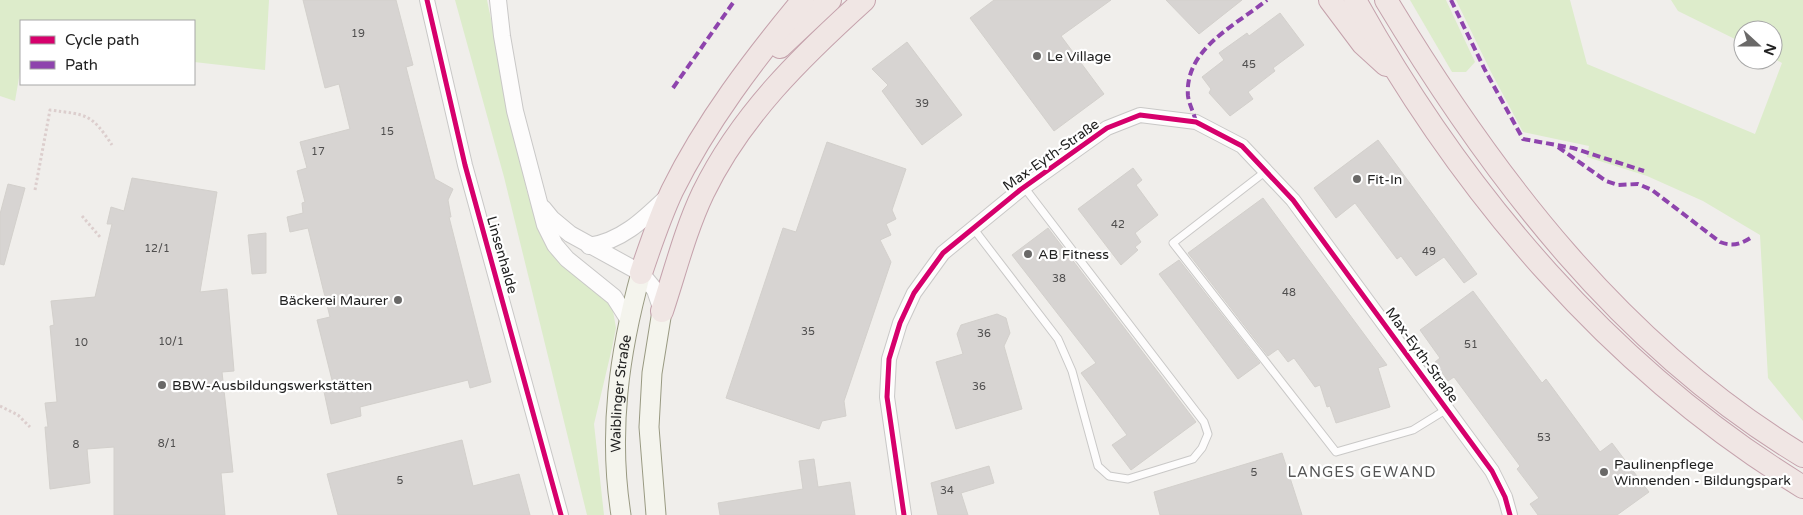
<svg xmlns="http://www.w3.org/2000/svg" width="1803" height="515" viewBox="0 0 1803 515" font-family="'Varela Round',sans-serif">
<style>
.grass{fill:#ddeccb}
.building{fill:#d7d4d2;stroke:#d3d0cc}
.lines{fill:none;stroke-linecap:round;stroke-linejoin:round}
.service-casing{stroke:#c9c8c7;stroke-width:9}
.minor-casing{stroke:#c9c8c7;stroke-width:16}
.tertiary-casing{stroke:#c9c8c7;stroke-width:18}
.secondary-casing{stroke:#999a82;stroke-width:21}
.trunk-casing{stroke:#c5a2ac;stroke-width:24}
.path{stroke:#dccecd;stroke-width:3;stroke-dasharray:2.5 2.5;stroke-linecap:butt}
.service{stroke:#fdfcfc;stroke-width:7}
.minor{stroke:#fdfcfc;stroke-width:14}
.tertiary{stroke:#fdfcfc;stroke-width:16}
.secondary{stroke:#f4f4ed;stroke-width:19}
.trunk{stroke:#f0e6e4;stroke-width:22}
.quiet{stroke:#8e44ad;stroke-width:4;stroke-dasharray:8 4;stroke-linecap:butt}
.cycleway-casing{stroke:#fff;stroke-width:8}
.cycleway{stroke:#d6006c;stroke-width:5}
.poi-dot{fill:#6a6968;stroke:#fff;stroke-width:2}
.labels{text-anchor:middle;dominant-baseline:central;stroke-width:4.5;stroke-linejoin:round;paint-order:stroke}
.number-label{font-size:11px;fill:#4f4e4e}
.poi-label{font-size:14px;fill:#222;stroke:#fff;text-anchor:start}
.street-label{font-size:14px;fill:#222;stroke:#fff}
.neighbourhood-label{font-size:15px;letter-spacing:1px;fill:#555;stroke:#fff}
</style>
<rect width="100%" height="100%" fill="#f0eeeb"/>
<g class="grass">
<path d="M 0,0 L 269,0 L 265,70 L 194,62 L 194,21 L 21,21 L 21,66 L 15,101 L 0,96 Z"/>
<path d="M 455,0 L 487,0 L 527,192 L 546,241 L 603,295 L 613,311 L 616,328 L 612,348 L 594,424 L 604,515 L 587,515 L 504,177 Z"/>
<path d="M 1410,0 L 1446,0 L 1475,62 L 1466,72 L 1452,72 Z"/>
<path d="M 1456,0 L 1570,0 L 1587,64 L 1755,134 L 1782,63 L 1773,58 L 1773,30 L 1743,30 L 1743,43 L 1678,11 L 1671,0 L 1803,0 L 1803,421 L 1768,378 L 1760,235 L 1703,201 L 1647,176 L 1587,157 L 1589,146 L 1523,132 L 1491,72 Z"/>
</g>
<g class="building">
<path d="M 303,0 L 396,0 L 413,65 L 406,67 L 435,179 L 453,189 L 448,200 L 451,217 L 449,217 L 491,382 L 470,388 L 468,380 L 360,407 L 361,416 L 331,424 L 323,387 L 333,384 L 317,320 L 330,317 L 308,228 L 290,232 L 287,217 L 303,213 L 302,203 L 305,202 L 297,171 L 307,168 L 300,142 L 350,129 L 339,84 L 325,88 Z"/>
<path d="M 994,0 L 1111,0 L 1061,36 L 1104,94 L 1054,131 L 970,18 Z"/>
<path d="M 1166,0 L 1242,0 L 1199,34 Z"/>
<path d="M 1280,13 L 1304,45 L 1273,68 L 1275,71 L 1248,92 L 1253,99 L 1230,116 L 1209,93 L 1211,89 L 1202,77 L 1224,60 L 1219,53 L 1247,33 L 1249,36 Z"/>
<path d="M 907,42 L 962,115 L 922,145 L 882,91 L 888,85 L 872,69 Z"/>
<path d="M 1378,140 L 1477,274 L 1464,283 L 1444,257 L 1416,276 L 1401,256 L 1397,259 L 1355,203 L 1336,218 L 1314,188 Z"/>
<path d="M 827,142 L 906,169 L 892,210 L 896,219 L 886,224 L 891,235 L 880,240 L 891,262 L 844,401 L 846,416 L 822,421 L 819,429 L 726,398 L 783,228 L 796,232 Z"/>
<path d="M 1133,168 L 1142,180 L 1136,185 L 1158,215 L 1135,233 L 1141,242 L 1135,247 L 1138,250 L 1121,265 L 1078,209 Z"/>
<path d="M 132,178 L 217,192 L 200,292 L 227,289 L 234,371 L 222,372 L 233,472 L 221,473 L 225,515 L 114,515 L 114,447 L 87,449 L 90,483 L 50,489 L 45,427 L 48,427 L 45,403 L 57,402 L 50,326 L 54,325 L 51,301 L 95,297 L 112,224 L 107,224 L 111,207 L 124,211 Z"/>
<path d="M 8,184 L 25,188 L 4,265 L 0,264 L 0,214 Z"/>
<path d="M 1263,198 L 1387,365 L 1378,368 L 1390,407 L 1336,423 L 1330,406 L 1327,407 L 1320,385 L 1315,387 L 1294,358 L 1288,362 L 1278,349 L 1268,356 L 1188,253 Z"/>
<path d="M 1048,228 L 1196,422 L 1131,470 L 1112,445 L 1127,435 L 1081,373 L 1096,363 L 1012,255 Z"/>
<path d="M 266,233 L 266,273 L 252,274 L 248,235 Z"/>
<path d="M 1179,260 L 1260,363 L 1238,379 L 1159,274 Z"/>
<path d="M 1473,291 L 1542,383 L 1546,379 L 1600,452 L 1612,443 L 1649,492 L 1617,515 L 1538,515 L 1530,504 L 1539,498 L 1517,469 L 1520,466 L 1454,377 L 1448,381 L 1435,362 L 1440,358 L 1420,330 Z"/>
<path d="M 997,314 L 1006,318 L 1010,333 L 1004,346 L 1022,409 L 956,429 L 936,362 L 963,354 L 957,334 L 961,325 Z"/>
<path d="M 462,440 L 473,486 L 519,474 L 530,515 L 338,515 L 327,474 Z"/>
<path d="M 1282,453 L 1302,515 L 1160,515 L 1154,492 Z"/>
<path d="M 814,459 L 818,487 L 850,482 L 855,515 L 720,515 L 718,503 L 803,489 L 799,461 Z"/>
<path d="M 989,466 L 994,483 L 961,493 L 968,515 L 938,515 L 931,483 Z"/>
</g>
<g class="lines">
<g class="service-casing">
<g id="service">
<path d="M 1266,171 L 1173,243 L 1336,452 L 1413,430 L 1447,409"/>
<path d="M 973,228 L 1058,339 L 1072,371 L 1098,466 L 1109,476 L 1128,479 L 1193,459 L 1202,448 L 1208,434 L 1204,422 L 1024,187"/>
</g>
</g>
<g class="minor-casing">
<g id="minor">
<path d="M 427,0 L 465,165 L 561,515"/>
<path d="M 904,515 L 887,397 L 889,359 L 900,323 L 914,293 L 943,253 L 1020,190 L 1107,128 L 1140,115 L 1196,122 L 1242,146 L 1293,200 L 1492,471 L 1505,497 L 1510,515"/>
</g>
</g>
<g class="tertiary-casing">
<g id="tertiary">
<path d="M 498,0 L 502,36 L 515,111 L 545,225 L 555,245 L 567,259 L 614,297 L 628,319"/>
<path d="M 543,208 L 552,219 L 570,234 L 641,273 L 655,290 L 662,311"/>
<path d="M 589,246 C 622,241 644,219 667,197"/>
</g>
</g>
<g class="secondary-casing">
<g id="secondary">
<path id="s1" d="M 621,515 C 608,432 619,353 641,273"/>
<path d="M 656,515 L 649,427 L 652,373 L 662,311"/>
</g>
</g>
<g class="trunk-casing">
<g id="trunk">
<path d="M 1330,0 L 1363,44 L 1386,65"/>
<path d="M 1355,0 C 1463,195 1612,370 1803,487"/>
<path d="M 1386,0 C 1494,179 1622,347 1803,456"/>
<path d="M 780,47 L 830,0"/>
<path d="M 641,273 C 650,246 660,217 672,191 C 706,122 754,59 803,0"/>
<path d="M 662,311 C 675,272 685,231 703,193 C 741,115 801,57 864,0"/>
</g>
</g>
<g class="path">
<path d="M 35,190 L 50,110 C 87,115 91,113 112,145"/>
<path d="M 82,216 L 100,237"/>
<path d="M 0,406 L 18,415 L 30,427"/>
</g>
<use href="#service" class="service"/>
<use href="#minor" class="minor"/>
<use href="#tertiary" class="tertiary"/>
<use href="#secondary" class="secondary"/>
<use href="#trunk" class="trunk"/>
<g class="quiet">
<path d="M 1451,0 L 1485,70 L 1523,139 L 1573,148 L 1644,171"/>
<path d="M 673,88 L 735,0"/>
<path d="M 1196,122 C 1194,113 1189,104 1188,96 C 1184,49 1236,25 1267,0"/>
<path d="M 1558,147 L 1606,181 L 1618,185 L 1638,184 L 1652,190 L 1720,242 C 1733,247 1741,244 1752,237"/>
</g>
<g class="cycleway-casing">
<g id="cycleway">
<path d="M 427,0 L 465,165 L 561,515"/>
<path d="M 904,515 L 887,397 L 889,359 L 900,323 L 914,293 L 943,253 L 1020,190 L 1107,128 L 1140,115 L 1196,122 L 1242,146 L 1293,200 L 1492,471 L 1505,497 L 1510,515"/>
</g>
</g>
<use href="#cycleway" class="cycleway"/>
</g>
<g class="poi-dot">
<circle cx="1037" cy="56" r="5"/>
<circle cx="1357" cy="179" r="5"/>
<circle cx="1028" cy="254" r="5"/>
<circle cx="398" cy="300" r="5"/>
<circle cx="162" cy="385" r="5"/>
<circle cx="1604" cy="472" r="5"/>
</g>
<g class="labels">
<g class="number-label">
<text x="358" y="33">19</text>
<text x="1249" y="64">45</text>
<text x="922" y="103">39</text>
<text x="387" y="131">15</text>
<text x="318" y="151">17</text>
<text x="1118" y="224">42</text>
<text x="157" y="248">12/1</text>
<text x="1429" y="251">49</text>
<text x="1059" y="278">38</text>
<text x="1289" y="292">48</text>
<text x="808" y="331">35</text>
<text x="984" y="333">36</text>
<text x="171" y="341">10/1</text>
<text x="81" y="342">10</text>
<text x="1471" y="344">51</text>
<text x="979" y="386">36</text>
<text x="1544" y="437">53</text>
<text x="167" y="443">8/1</text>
<text x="76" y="444">8</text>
<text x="1254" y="472">5</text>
<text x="400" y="480">5</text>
<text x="947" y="490">34</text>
</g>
<g class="poi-label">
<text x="1047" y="56">Le Village</text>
<text x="1367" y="179">Fit-In</text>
<text x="1038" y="254">AB Fitness</text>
<text x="388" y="300" text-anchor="end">Bäckerei Maurer</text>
<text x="172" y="385">BBW-Ausbildungswerkstätten</text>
<text x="1614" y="464">Paulinenpflege<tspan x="1614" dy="16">Winnenden - Bildungspark</tspan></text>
</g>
<g class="street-label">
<text transform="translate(1051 155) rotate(-35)">Max-Eyth-Straße</text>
<text transform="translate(502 255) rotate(74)">Linsenhalde</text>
<text transform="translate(1422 355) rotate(54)">Max-Eyth-Straße</text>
<text stroke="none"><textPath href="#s1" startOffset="122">Waiblinger Straße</textPath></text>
</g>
<g class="neighbourhood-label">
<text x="1362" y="472">LANGES GEWAND</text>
</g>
</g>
<rect x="20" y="20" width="175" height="65" fill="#ffffff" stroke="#a7a7a7"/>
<rect x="30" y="36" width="25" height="8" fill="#d6006c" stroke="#a7a7a7"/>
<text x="65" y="45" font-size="15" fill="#222222">Cycle path</text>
<rect x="30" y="61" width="25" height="8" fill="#8e44ad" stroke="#a7a7a7"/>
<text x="65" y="70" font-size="15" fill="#222222">Path</text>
<g transform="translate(1758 45) rotate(111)"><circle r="24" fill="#ffffff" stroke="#a7a7a7"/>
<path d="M0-4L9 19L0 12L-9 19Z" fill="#6a6968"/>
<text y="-8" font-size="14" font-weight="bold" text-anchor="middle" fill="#222222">N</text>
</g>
</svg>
